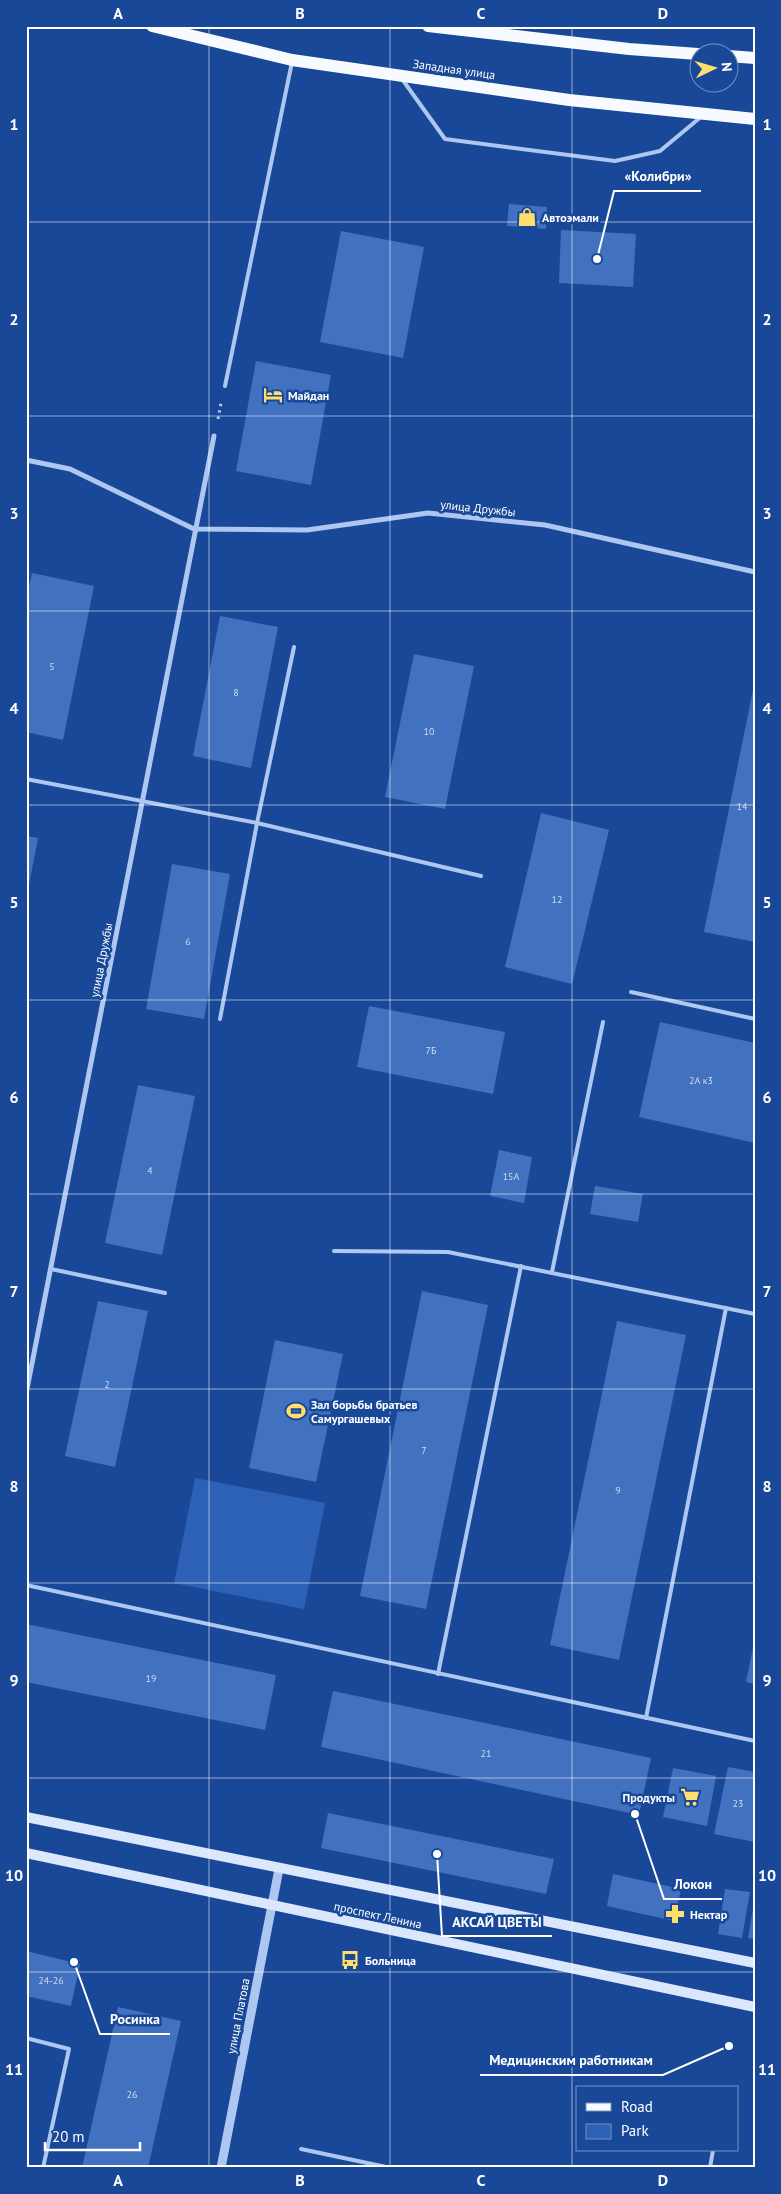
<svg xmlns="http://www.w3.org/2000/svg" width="781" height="2194" viewBox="0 0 781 2194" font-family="'PT Sans',sans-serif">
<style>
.green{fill:#2c61b6}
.building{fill:#4271bf}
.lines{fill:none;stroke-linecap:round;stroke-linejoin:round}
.path{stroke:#adc7f1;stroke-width:3;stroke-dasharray:2.5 4;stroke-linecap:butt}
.service{stroke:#adc7f1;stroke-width:4}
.minor{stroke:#adc7f1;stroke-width:5}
.tertiary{stroke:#adc7f1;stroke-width:9}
.secondary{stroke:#dbe7fc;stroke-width:10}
.primary{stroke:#f7faff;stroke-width:12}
.grid{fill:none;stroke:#fff;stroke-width:1;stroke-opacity:0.55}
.labels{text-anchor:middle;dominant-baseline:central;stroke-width:5;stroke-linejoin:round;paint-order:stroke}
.number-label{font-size:10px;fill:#d0dcef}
.street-label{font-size:12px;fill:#fff;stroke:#194898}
.poi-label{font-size:12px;font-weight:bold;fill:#fff;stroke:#194898;text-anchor:start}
.leader{fill:none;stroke:#fff;stroke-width:2}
.callout-dot{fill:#fff;stroke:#194898;stroke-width:2}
.callout-label{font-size:14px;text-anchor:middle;font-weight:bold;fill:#fff;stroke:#194898;stroke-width:5;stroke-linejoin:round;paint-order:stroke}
.neatline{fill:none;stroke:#fff;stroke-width:2}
.grid-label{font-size:16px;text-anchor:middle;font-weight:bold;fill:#fff}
</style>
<rect width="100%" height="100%" fill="#194898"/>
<path class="green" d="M 195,1478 L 325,1503 L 304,1609 L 174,1583 Z"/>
<g class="building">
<path d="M 509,204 L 547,207 L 546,229 L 507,226 Z"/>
<path d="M 561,230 L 636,234 L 633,287 L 559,283 Z"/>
<path d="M 341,231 L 424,247 L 403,358 L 320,342 Z"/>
<path d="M 256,361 L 331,375 L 311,485 L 236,471 Z"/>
<path d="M 32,573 L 94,586 L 63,740 L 26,732 L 26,599 Z"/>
<path d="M 220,616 L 278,627 L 251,768 L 193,756 Z"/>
<path d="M 414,654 L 474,666 L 445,809 L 385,797 Z"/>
<path d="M 754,685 L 755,685 L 755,942 L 704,932 Z"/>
<path d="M 541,813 L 609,830 L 572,984 L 505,967 Z"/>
<path d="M 26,836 L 38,838 L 27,895 L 26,895 Z"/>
<path d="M 172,864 L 230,874 L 204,1019 L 146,1009 Z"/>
<path d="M 369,1006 L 505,1032 L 493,1094 L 357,1067 Z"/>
<path d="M 660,1022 L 755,1043 L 755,1143 L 639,1117 Z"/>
<path d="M 138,1085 L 195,1096 L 162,1255 L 105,1243 Z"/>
<path d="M 499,1150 L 532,1157 L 524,1203 L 490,1196 Z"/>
<path d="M 595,1186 L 643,1194 L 638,1222 L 590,1214 Z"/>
<path d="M 422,1291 L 488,1305 L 426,1609 L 360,1596 Z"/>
<path d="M 98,1301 L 148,1311 L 115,1467 L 65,1456 Z"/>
<path d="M 617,1321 L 686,1335 L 619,1660 L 550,1645 Z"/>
<path d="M 275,1340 L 343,1354 L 316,1482 L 249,1468 Z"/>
<path d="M 26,1624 L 276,1675 L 265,1730 L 26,1682 Z"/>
<path d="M 754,1643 L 755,1643 L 755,1684 L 746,1682 Z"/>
<path d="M 333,1691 L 651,1758 L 639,1815 L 321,1747 Z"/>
<path d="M 728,1767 L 755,1772 L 755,1842 L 714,1834 Z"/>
<path d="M 673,1768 L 716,1776 L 707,1826 L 663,1817 Z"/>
<path d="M 328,1813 L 554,1859 L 546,1894 L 321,1848 Z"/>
<path d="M 613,1874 L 681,1889 L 674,1921 L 607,1906 Z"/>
<path d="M 725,1889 L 750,1892 L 742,1938 L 718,1934 Z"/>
<path d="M 754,1903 L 755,1903 L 755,1939 L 748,1938 Z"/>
<path d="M 26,1951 L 80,1964 L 71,2006 L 26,1996 Z"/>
<path d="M 118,2007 L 181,2021 L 148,2168 L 82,2168 Z"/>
</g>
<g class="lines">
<path class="path" d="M 218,419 L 221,403"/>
<g class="service">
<path d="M 402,79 L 445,139 L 615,161 L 660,151 L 702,116"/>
<path d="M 225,386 L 292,62"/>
<path d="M 26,779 L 257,823 L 481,876"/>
<path d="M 631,992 L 755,1019"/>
<path d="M 220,1019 L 257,823 L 294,647"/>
<path d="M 334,1251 L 448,1252 L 755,1314"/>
<path d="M 51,1269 L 165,1293"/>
<path d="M 552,1272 L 603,1022"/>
<path d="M 26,1585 L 755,1741"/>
<path d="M 438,1674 L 521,1266"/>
<path d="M 646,1718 L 726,1308"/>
<path d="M 26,2038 L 69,2049 L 43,2168"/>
<path d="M 301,2149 L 391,2168"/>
<path d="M 710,2168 L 713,2150"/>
</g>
<g class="minor">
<path d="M 26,460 L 70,469 L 194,529 L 307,530 L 428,513 L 545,525 L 755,572"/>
<path d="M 26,1394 L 214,436"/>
</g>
<path class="tertiary" d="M 221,2168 L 279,1869"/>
<g class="secondary">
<path d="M 26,1817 L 755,1963"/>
<path d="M 26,1853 L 755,2007"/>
</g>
<g class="primary">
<path d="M 152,26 L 292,60 L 569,100 L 755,119"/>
<path d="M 428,26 L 629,49 L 698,54"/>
<path d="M 728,56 L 755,58"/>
</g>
</g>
<path class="grid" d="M 209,26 L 209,2168M 390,26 L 390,2168M 572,26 L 572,2168M 26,222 L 755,222M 26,416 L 755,416M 26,611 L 755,611M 26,805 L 755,805M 26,1000 L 755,1000M 26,1194 L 755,1194M 26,1389 L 755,1389M 26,1583 L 755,1583M 26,1778 L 755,1778M 26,1972 L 755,1972"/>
<defs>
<g id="shop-bare" transform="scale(1.5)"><path d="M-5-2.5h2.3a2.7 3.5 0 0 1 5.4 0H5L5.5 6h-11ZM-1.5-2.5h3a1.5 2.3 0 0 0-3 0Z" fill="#ffde6d" stroke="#194898" stroke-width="2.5" paint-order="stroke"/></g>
<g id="hotel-bare" transform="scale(1.5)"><path d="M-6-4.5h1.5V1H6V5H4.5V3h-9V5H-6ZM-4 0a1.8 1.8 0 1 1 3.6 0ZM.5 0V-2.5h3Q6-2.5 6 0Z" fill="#ffde6d" stroke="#194898" stroke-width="2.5" paint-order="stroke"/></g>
<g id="stadium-bare" transform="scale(1.5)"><path d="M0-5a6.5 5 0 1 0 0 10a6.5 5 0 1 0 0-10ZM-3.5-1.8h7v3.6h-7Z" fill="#ffde6d" stroke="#194898" stroke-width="2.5" paint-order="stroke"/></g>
<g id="supermarket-bare" transform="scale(1.5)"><path d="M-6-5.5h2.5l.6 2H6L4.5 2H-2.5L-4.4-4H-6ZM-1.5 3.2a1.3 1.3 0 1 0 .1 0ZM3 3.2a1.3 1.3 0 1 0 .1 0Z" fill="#ffde6d" stroke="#194898" stroke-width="2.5" paint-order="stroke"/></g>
<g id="pharmacy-bare" transform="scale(1.5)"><path d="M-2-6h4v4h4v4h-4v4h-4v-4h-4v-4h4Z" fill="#ffde6d" stroke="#194898" stroke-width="2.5" paint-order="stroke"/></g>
<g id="bus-bare" transform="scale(1.5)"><path d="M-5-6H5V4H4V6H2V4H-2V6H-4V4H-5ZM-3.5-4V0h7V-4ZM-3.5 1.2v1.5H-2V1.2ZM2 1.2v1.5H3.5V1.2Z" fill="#ffde6d" stroke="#194898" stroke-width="2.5" paint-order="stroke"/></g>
</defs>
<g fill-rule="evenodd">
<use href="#shop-bare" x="527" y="217"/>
<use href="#hotel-bare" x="273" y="395"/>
<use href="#stadium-bare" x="296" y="1411"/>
<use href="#supermarket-bare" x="690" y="1797"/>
<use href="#pharmacy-bare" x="675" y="1914"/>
<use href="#bus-bare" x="350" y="1960"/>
</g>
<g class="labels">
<g class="number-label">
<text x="52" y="666">5</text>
<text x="236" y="692">8</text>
<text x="429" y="731">10</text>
<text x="742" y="806">14</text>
<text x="557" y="899">12</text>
<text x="188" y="941">6</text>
<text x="431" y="1050">7Б</text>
<text x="701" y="1080">2А к3</text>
<text x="150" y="1170">4</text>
<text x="511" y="1176">15А</text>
<text x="107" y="1384">2</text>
<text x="424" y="1450">7</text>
<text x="618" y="1490">9</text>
<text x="151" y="1678">19</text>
<text x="486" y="1753">21</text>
<text x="738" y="1803">23</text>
<text x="51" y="1980">24-26</text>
<text x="132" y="2094">26</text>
</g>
<g class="street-label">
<text transform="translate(454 69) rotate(8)">Западная улица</text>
<text transform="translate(478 508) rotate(6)">улица Дружбы</text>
<text transform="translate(101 960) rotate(-79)">улица Дружбы</text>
<text transform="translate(378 1915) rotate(12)">проспект Ленина</text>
<text transform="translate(238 2016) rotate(-79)">улица Платова</text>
</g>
<g class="poi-label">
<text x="542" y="217">Автоэмали</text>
<text x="288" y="395">Майдан</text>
<text x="311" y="1404">Зал борьбы братьев<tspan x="311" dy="14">Самургашевых</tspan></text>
<text x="675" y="1797" text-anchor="end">Продукты</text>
<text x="690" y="1914">Нектар</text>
<text x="365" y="1960">Больница</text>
</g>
</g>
<path class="leader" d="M597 259L614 191H701M635 1814L664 1899H722M437 1854L442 1936H552M74 1962L100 2034H170M729 2046L663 2075H480"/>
<g class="callout-dot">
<circle cx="597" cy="259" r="5"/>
<circle cx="635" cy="1814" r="5"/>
<circle cx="437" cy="1854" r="5"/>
<circle cx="74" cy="1962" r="5"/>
<circle cx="729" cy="2046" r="5"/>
</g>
<g class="callout-label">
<text x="658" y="181">«Колибри»</text>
<text x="693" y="1889">Локон</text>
<text x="497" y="1927">АКСАЙ ЦВЕТЫ</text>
<text x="135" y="2024">Росинка</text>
<text x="571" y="2065">Медицинским работникам</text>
</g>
<rect width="781" height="2194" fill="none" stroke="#194898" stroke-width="55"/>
<rect x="576" y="2086" width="162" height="65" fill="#194898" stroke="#7591c1"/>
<rect x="586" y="2103" width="25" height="8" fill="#f7faff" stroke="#7591c1"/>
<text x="621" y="2112" font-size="15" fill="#ffffff">Road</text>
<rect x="586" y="2124" width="25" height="15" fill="#2c61b6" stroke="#7591c1"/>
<text x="621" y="2136" font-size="15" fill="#ffffff">Park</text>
<g transform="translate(714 68) rotate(85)"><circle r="24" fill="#194898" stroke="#7591c1"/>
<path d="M0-4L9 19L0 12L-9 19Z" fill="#ffde6d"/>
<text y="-8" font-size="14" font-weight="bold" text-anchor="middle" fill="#ffffff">N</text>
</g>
<path d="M45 2142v8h95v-8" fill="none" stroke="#ffffff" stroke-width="2.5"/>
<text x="52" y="2142" font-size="15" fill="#ffffff" stroke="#194898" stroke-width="4" paint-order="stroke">20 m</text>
<rect x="28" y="28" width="726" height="2138" class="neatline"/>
<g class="grid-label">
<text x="118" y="19">A</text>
<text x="300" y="19">B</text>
<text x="481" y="19">C</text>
<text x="663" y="19">D</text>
<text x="14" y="130">1</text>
<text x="767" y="130">1</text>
<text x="14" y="325">2</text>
<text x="767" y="325">2</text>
<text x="14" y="519">3</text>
<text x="767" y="519">3</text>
<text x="14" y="714">4</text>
<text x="767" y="714">4</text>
<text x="14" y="908">5</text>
<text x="767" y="908">5</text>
<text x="14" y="1103">6</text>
<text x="767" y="1103">6</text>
<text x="14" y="1297">7</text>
<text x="767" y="1297">7</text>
<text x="14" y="1492">8</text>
<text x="767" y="1492">8</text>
<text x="14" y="1686">9</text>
<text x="767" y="1686">9</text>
<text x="14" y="1881">10</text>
<text x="767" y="1881">10</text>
<text x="14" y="2075">11</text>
<text x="767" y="2075">11</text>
<text x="118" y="2186">A</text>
<text x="300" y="2186">B</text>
<text x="481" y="2186">C</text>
<text x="663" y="2186">D</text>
</g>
</svg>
